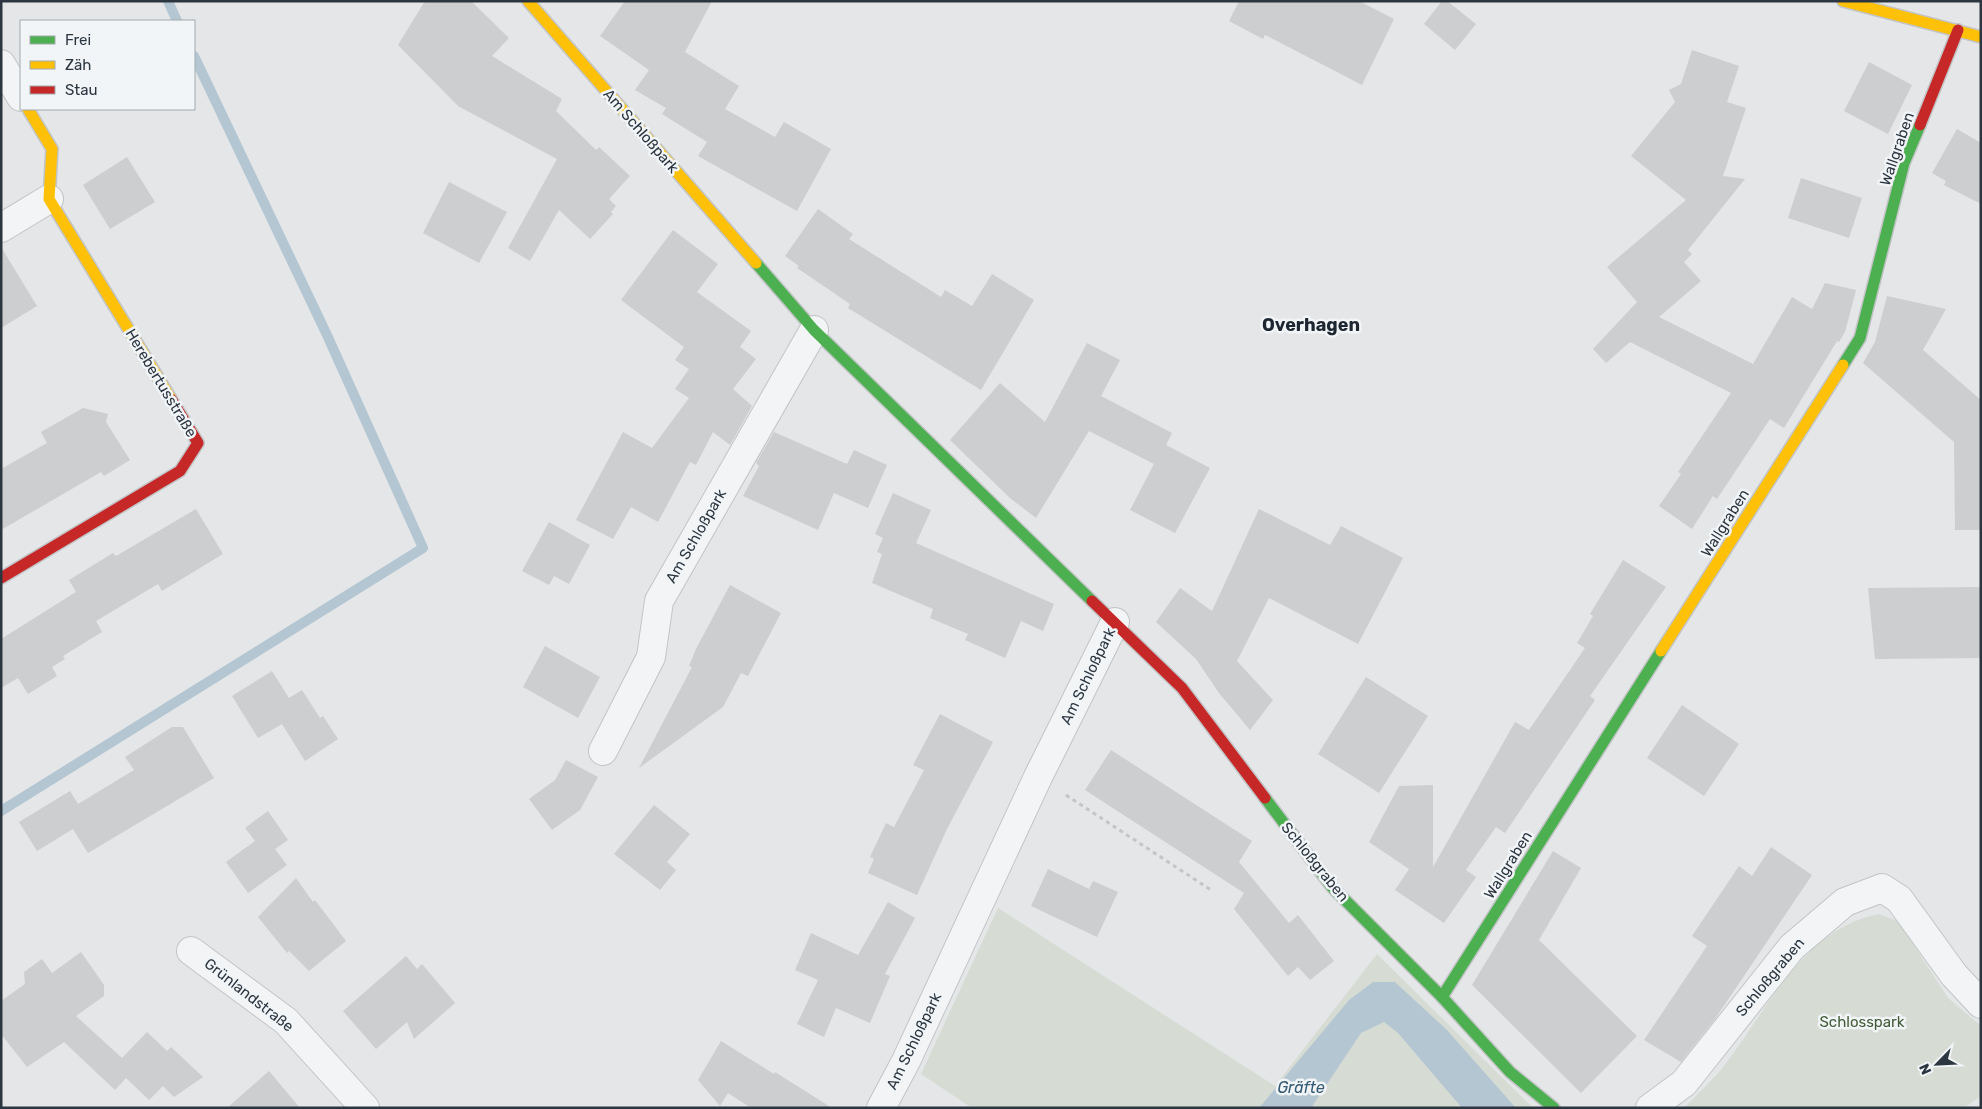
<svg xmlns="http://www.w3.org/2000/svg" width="1982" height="1109" viewBox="0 0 1982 1109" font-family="Rubik,sans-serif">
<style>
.green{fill:#d6dcd4}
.water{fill:#b4c6d2}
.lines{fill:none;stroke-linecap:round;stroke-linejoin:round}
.stream{stroke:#b4c6d2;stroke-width:10}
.building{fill:#ccced0}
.street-casing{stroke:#c2c4c6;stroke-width:30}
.fast-casing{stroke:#c2c4c6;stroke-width:14}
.slow-casing{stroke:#c2c4c6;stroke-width:14}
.jam-casing{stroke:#c2c4c6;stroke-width:14}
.path{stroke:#c3c6c8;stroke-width:3;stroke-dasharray:4 4;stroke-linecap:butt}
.street{stroke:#f3f4f5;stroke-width:28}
.fast{stroke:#4caf50;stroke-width:11}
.slow{stroke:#ffc107;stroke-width:11}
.jam{stroke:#c62828;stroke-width:11}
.labels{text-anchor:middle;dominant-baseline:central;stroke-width:5;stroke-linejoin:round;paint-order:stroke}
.street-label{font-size:15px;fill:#2b3641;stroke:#f2f5f7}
.park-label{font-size:15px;fill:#445d38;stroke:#f2f5f7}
.water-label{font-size:16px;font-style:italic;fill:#365a74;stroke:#f2f5f7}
.quarter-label{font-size:18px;font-weight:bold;fill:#1d2732;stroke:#f2f5f7}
</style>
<rect width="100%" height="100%" fill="#e4e6e8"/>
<g class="green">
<path d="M 998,908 L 1275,1086 L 1377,954 L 1533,1108 L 972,1108 L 921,1074 Z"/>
<path d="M 1879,914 L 1898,921 L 1948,998 L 1981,1026 L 1981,1096 L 1964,1108 L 1684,1108 C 1696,1096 1708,1084 1719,1072 C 1765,1016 1800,929 1879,914 Z"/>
</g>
<path class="water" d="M 1373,982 L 1395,982 L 1447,1030 L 1516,1108 L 1462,1108 L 1398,1033 L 1384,1022 L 1361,1033 L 1311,1108 L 1259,1108 L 1349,1000 Z"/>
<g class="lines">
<g class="stream">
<path d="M 168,1 L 177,21"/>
<path d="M 1,811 L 423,548 L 327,335 L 194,56"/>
</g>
</g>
<g class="building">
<path d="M 425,1 L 471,1 L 509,38 L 492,56 L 562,99 L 556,111 L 596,150 L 599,147 L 630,176 L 609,199 L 616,206 L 611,212 L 613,214 L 590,239 L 559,210 L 530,261 L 508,248 L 557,159 L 458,106 L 398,45 Z"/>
<path d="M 625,1 L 712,1 L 685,52 L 739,86 L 725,109 L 775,137 L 784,122 L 831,149 L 797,211 L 698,156 L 707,142 L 662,114 L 666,108 L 635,90 L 649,70 L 600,36 Z"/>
<path d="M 1239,1 L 1359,1 L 1394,19 L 1362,85 L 1265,35 L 1263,39 L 1229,21 Z"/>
<path d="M 1442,1 L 1447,1 L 1476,24 L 1455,50 L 1424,24 Z"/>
<path d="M 1692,50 L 1739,66 L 1727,102 L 1746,108 L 1723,176 L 1745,179 L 1688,250 L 1692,254 L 1684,262 L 1701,281 L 1659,317 L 1753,364 L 1792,297 L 1812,309 L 1825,283 L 1856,290 L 1845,332 L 1839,342 L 1837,341 L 1784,428 L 1770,419 L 1717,499 L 1713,496 L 1692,529 L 1659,506 L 1681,474 L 1678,472 L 1731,393 L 1630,342 L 1606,363 L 1593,349 L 1637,302 L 1607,267 L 1686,200 L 1631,156 L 1675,102 L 1669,90 L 1681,84 Z"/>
<path d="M 1869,62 L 1912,85 L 1888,134 L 1844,111 Z"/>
<path d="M 1957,129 L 1981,143 L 1981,204 L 1944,185 L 1946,181 L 1932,173 Z"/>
<path d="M 127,157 L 155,202 L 110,229 L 83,185 Z"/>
<path d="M 1801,178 L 1862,198 L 1849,238 L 1788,218 Z"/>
<path d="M 449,182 L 507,212 L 479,263 L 423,233 Z"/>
<path d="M 818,209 L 853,234 L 849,239 L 941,297 L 945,290 L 972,306 L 992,274 L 1034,300 L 981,390 L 848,308 L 850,304 L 797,268 L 799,266 L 785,256 Z"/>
<path d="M 673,230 L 718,264 L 697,292 L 751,331 L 740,347 L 756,359 L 733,389 L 752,406 L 730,445 L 713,432 L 696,465 L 690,462 L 658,522 L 631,507 L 613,539 L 576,520 L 623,432 L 652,448 L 689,398 L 675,389 L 689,369 L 675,360 L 684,347 L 621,300 Z"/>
<path d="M 1,247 L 37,306 L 1,328 Z"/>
<path d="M 1887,296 L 1946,309 L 1923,350 L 1981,400 L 1981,530 L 1955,530 L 1954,442 L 1863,363 L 1875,342 Z"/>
<path d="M 1087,343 L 1120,360 L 1101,396 L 1172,433 L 1166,445 L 1210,468 L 1175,533 L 1130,510 L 1154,464 L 1089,431 L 1036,518 L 1010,498 L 950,440 L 1000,383 L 1045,422 Z"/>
<path d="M 83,408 L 108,414 L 106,422 L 130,460 L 104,476 L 101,472 L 1,530 L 1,469 L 47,443 L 41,432 Z"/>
<path d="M 774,432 L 847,464 L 854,450 L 887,465 L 868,508 L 834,493 L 818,530 L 743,496 L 759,466 L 756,463 Z"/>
<path d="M 893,493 L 931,510 L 916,543 L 1054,604 L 1043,631 L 1021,621 L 1005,658 L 965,640 L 968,634 L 930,618 L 933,609 L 872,583 L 882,554 L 877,552 L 883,538 L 875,534 Z"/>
<path d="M 196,509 L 223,554 L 162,591 L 158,584 L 96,621 L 102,632 L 63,656 L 65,659 L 52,667 L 57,676 L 28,694 L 18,678 L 1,688 L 1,639 L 76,592 L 69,580 L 113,553 L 116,556 Z"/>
<path d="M 1259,509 L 1330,545 L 1341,526 L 1403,558 L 1358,644 L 1269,598 L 1237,661 L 1273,700 L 1250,730 L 1219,693 L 1196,659 L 1156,622 L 1180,588 L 1212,611 Z"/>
<path d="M 549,522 L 590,545 L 569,584 L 554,576 L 549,585 L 522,571 Z"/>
<path d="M 1623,560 L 1666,587 L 1590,696 L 1595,700 L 1505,833 L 1496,827 L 1466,870 L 1476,877 L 1444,923 L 1395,890 L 1409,869 L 1369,842 L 1399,786 L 1433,785 L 1433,867 L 1515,722 L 1529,730 L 1585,648 L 1577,643 L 1593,616 L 1590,614 Z"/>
<path d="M 730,585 L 781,613 L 748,676 L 741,673 L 723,707 L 639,768 L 692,667 L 689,666 L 696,649 Z"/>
<path d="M 1981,587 L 1981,658 L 1875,659 L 1868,588 Z"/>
<path d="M 545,646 L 600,677 L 578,718 L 523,687 Z"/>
<path d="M 272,671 L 289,698 L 302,690 L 320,718 L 323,716 L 338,739 L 305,761 L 282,724 L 258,738 L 232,696 Z"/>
<path d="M 1366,677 L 1428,716 L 1379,793 L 1318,754 Z"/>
<path d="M 1682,705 L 1739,744 L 1704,796 L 1647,758 Z"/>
<path d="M 940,714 L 993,742 L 947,829 L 917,895 L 868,873 L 874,859 L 870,857 L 886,823 L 894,827 L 924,770 L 913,765 Z"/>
<path d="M 172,727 L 183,727 L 214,778 L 88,853 L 73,829 L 37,851 L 19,822 L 70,791 L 78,804 L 134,770 L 125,757 Z"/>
<path d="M 1111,750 L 1252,841 L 1239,862 L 1289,923 L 1298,915 L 1334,961 L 1310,980 L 1298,967 L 1288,976 L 1234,909 L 1244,893 L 1085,790 Z"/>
<path d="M 566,760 L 598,777 L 580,810 L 552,830 L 529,799 L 555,780 Z"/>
<path d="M 654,805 L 690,834 L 667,862 L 676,870 L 660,890 L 614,854 Z"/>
<path d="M 268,811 L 288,840 L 275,849 L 287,865 L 248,893 L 226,862 L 255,841 L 245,828 Z"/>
<path d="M 1771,847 L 1812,875 L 1715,1019 L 1681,1062 L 1644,1040 L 1707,946 L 1692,936 L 1739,866 L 1752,876 Z"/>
<path d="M 1553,851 L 1581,868 L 1539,940 L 1637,1036 L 1581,1093 L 1472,985 Z"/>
<path d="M 1048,869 L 1089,889 L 1093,881 L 1118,892 L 1097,937 L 1031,906 Z"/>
<path d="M 296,878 L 313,902 L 315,900 L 346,941 L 309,971 L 289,951 L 287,953 L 258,917 Z"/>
<path d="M 888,902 L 915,918 L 885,974 L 890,976 L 870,1023 L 836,1008 L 824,1037 L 797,1024 L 818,980 L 795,970 L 811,933 L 858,955 Z"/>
<path d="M 81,952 L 104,985 L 104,996 L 76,1016 L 122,1058 L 147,1032 L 167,1051 L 171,1047 L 203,1077 L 174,1097 L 163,1086 L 149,1100 L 126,1078 L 115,1090 L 64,1042 L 27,1067 L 1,1034 L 1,1001 L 25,984 L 24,972 L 42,959 L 52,973 Z"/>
<path d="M 406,956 L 417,969 L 422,964 L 455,1003 L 414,1039 L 407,1022 L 376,1049 L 343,1011 Z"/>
<path d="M 721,1041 L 774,1074 L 775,1072 L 832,1108 L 751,1108 L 728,1093 L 720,1106 L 698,1080 Z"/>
<path d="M 269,1071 L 300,1108 L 227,1108 Z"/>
</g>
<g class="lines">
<g class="street-casing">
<g id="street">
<path d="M 1,64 L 21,97"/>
<path d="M 1,228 L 49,199"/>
<path d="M 603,751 L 651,657 L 659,601 L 814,330"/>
<path d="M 191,951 L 286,1021 L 365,1108"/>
<path d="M 881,1108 L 906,1061 L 1038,777 L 1115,622"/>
<path d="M 1650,1108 L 1684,1083 L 1792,947 L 1845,902 L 1882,888 L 1899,899 L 1954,975 L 1981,1004"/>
</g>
</g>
<g class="fast-casing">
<g id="fast">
<path d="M 756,263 L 814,330 L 1092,601"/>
<path d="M 1843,365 L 1860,338 L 1904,163 L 1920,125"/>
<path d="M 1265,798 L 1332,887 L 1442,997 L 1510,1072 L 1554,1108"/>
<path d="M 1442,997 L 1661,651"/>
</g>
</g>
<g class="slow-casing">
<g id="slow">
<path d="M 528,1 L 756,263"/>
<path d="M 1843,1 L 1981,37"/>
<path d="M 28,109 L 52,149 L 49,199 L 171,399"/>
<path d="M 1661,651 L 1843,365"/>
</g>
</g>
<g class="jam-casing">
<g id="jam">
<path d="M 1920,125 L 1958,30"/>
<path d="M 1,578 L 180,471 L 198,443 L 171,399"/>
<path d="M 1092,601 L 1182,688 L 1265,798"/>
</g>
</g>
<path class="path" d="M 1066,795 L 1211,890"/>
<use href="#street" class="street"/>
<use href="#fast" class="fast"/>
<use href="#slow" class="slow"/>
<use href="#jam" class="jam"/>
</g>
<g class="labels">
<g class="street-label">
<text transform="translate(641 131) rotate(49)">Am Schloßpark</text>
<text transform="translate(1897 149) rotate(-71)">Wallgraben</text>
<text transform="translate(161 383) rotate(59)">Herebertusstraße</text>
<text transform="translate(1725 523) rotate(-58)">Wallgraben</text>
<text transform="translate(696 536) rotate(-60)">Am Schloßpark</text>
<text transform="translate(1088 676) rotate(-64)">Am Schloßpark</text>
<text transform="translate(1315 862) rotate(51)">Schloßgraben</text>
<text transform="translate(1508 865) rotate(-58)">Wallgraben</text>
<text transform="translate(1770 977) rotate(-50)">Schloßgraben</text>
<text transform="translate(249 995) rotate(38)">Grünlandstraße</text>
<text transform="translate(914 1041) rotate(-64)">Am Schloßpark</text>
</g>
<g class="park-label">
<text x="1862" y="1022">Schlosspark</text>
</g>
<g class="water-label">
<text x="1301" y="1087">Gräfte</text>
</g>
<g class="quarter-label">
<text x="1311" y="325">Overhagen</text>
</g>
</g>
<rect width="1982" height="1109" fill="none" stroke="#2b3641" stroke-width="5"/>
<rect x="20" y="20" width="175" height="90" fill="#f2f5f7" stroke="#a2a9ae"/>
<rect x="30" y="36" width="25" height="8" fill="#4caf50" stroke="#a2a9ae"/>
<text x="65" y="45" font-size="15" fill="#2b3641">Frei</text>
<rect x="30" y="61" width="25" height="8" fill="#ffc107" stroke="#a2a9ae"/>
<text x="65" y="70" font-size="15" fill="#2b3641">Zäh</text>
<rect x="30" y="86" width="25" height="8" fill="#c62828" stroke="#a2a9ae"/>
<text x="65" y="95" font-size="15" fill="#2b3641">Stau</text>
<g transform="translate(1937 1064) rotate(246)" stroke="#f2f5f7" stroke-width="4" paint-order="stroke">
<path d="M0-4L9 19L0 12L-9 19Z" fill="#2b3641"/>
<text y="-8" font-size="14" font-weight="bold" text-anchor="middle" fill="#2b3641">N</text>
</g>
</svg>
